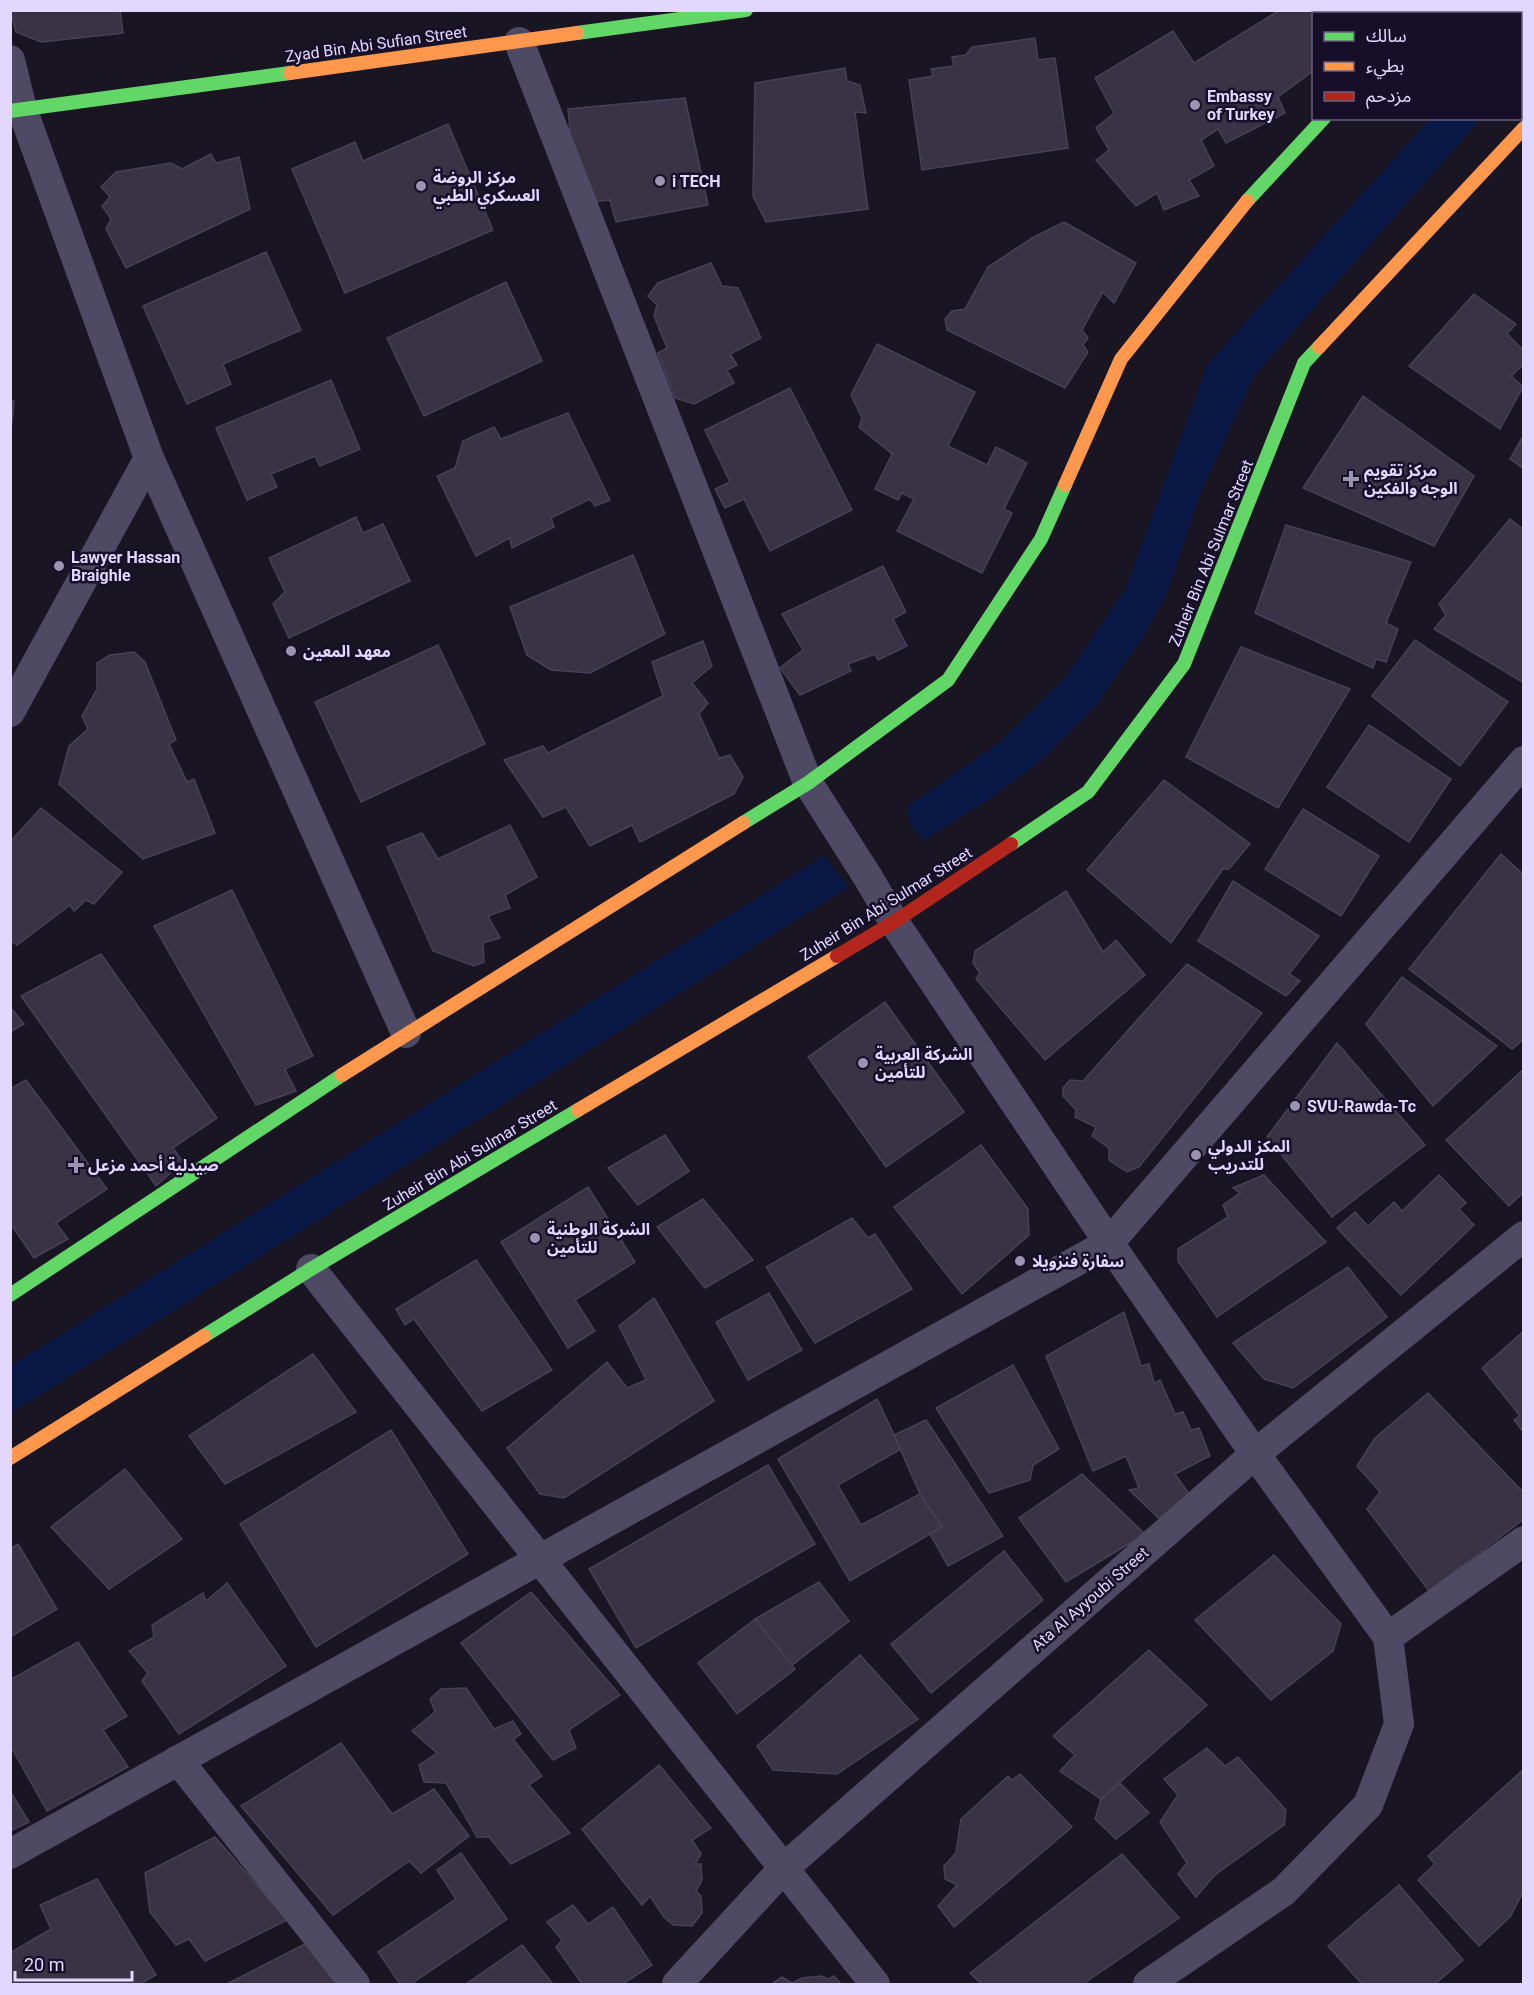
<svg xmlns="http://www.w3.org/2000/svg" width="1534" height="1995" viewBox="0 0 1534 1995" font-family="Roboto,'Noto Sans Arabic',sans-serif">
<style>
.water{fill:#0a1846}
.building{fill:#393345;stroke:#474057;stroke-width:1.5}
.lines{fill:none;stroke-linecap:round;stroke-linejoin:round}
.street{stroke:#4f4a64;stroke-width:30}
.fast{stroke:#63d668;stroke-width:14}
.slow{stroke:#ff974d;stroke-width:14}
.jam{stroke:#b3261e;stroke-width:14}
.poi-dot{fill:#9b93b2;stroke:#170f29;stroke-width:2}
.labels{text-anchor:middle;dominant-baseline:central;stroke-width:5;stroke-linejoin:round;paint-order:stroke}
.street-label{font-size:16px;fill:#e1d7ff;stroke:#170f29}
.poi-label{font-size:16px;font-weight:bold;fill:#e1d7ff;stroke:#170f29;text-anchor:start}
</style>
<rect width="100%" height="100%" fill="#191523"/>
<g class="water">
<path d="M 1430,119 L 1481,119 L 1254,376 L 1201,492 L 1167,593 L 1143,637 L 1096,706 L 1041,761 L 988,800 L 924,840 L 911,825 L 906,808 L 1000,742 L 1066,677 L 1126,588 L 1208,364 Z"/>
<path d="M 824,856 L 849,887 L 11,1413 L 11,1366 Z"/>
</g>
<g class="building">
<path d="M 10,10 L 120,10 L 123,33 L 41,42 L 16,32 Z"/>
<path d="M 1280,10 L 1319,10 L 1322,14 L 1314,14 L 1314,70 L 1278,97 L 1285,113 L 1226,143 L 1218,129 L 1201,140 L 1214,166 L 1189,180 L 1199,196 L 1164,210 L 1157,193 L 1136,206 L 1096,160 L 1109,150 L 1096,128 L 1114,113 L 1095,78 L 1173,31 L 1194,63 Z"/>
<path d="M 1035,38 L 1038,60 L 1055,58 L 1068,148 L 922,170 L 909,80 L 933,76 L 931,69 L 954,66 L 952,57 L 966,55 L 972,47 Z"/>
<path d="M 845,68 L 847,81 L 860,85 L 866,113 L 855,112 L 868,209 L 766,222 L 753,196 L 755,83 Z"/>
<path d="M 685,98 L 708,205 L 616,222 L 610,200 L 581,203 L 572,153 L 568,109 Z"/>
<path d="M 448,124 L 493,230 L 345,293 L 292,169 L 355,142 L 363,161 Z"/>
<path d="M 211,154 L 216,163 L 239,157 L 250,209 L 126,268 L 106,229 L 111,219 L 102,206 L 110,197 L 101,187 L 116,172 L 171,163 L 182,169 Z"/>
<path d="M 1064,222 L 1136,263 L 1114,303 L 1103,292 L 1082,330 L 1088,338 L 1083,345 L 1088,352 L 1065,388 L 947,330 L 945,319 L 952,311 L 965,309 L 988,267 L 1032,238 Z"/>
<path d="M 266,252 L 301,330 L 223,364 L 231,384 L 187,404 L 143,306 Z"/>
<path d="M 711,263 L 722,286 L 738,288 L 761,338 L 730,354 L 737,365 L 727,370 L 734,383 L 694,404 L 675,398 L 658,353 L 667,348 L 654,316 L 657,305 L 648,296 L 658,283 Z"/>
<path d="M 506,282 L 542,361 L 424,416 L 387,338 Z"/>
<path d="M 1474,294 L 1516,324 L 1507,334 L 1524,351 L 1524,364 L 1511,376 L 1523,387 L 1500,429 L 1409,366 Z"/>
<path d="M 877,344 L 975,392 L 948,446 L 987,465 L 996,447 L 1027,463 L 1004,509 L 1012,513 L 982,573 L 897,531 L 914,499 L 902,493 L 898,500 L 875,489 L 892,454 L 859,427 L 862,418 L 851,395 Z"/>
<path d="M 331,380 L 360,449 L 320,466 L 315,456 L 271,474 L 277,487 L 247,500 L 216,428 Z"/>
<path d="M 790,388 L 852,510 L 770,551 L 744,499 L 725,508 L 715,489 L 730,482 L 705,430 Z"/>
<path d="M 1363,396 L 1474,476 L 1434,546 L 1303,488 Z"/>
<path d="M 10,401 L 14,401 L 10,441 Z"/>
<path d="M 568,413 L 610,500 L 595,506 L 590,499 L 551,518 L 554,527 L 512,548 L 510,538 L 476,556 L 437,476 L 455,468 L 463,441 L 494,427 L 501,439 Z"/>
<path d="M 1524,434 L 1524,469 L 1510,459 Z"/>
<path d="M 356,517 L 363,533 L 383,524 L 410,581 L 289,638 L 273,604 L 285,592 L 269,558 Z"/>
<path d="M 1510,519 L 1524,530 L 1524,683 L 1434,629 L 1446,615 L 1439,604 Z"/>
<path d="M 1286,525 L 1411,562 L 1386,623 L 1398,629 L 1386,662 L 1376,659 L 1373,668 L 1255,613 Z"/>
<path d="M 633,555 L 665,634 L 590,673 L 551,670 L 527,655 L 510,607 Z"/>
<path d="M 883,566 L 906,612 L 893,619 L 907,646 L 878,660 L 875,654 L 848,664 L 851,671 L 800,695 L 780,668 L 803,650 L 782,614 Z"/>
<path d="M 1415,640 L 1508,702 L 1460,766 L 1372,696 Z"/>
<path d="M 703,641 L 712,666 L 692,683 L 708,703 L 699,714 L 719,758 L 730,755 L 743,777 L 734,794 L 640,842 L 632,825 L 590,846 L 566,807 L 543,817 L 504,760 L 543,746 L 548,753 L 663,696 L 652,662 Z"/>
<path d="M 438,645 L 485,744 L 361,802 L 315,702 Z"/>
<path d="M 1241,647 L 1350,689 L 1278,808 L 1186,757 Z"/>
<path d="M 134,652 L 145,662 L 176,740 L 169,744 L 187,782 L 194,779 L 215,833 L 143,859 L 59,784 L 69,746 L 88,729 L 82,716 L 97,689 L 97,663 L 110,655 Z"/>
<path d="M 1369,725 L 1451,779 L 1409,842 L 1327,787 Z"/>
<path d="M 1164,780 L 1250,844 L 1229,869 L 1223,869 L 1171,943 L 1087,870 Z"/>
<path d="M 41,808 L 122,872 L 94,904 L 86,900 L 74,911 L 70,905 L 17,945 L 10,940 L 10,842 Z"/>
<path d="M 1303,809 L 1379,856 L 1341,916 L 1265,869 Z"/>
<path d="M 510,825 L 537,877 L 505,895 L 510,908 L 488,916 L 500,938 L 483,943 L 484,962 L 474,966 L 433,951 L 387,847 L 422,833 L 438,859 Z"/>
<path d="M 1501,854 L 1524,875 L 1524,1039 L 1512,1049 L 1409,969 Z"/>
<path d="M 1233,881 L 1319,936 L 1289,974 L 1300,981 L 1286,996 L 1198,941 Z"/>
<path d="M 232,890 L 313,1056 L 285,1069 L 296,1091 L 256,1105 L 154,926 Z"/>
<path d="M 1066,891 L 1103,952 L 1116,940 L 1145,975 L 1045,1060 L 976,979 L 980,973 L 973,963 L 975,951 Z"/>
<path d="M 101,954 L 217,1118 L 173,1148 L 183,1162 L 156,1186 L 21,996 Z"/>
<path d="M 1187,964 L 1262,1013 L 1139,1167 L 1127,1172 L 1109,1160 L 1109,1148 L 1092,1136 L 1096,1127 L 1075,1117 L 1076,1110 L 1063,1096 L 1063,1088 L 1070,1080 L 1083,1081 Z"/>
<path d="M 1402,977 L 1497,1046 L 1433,1106 L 1366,1024 Z"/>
<path d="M 885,1002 L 964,1112 L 886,1167 L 808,1057 Z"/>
<path d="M 10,1007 L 24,1024 L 10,1032 Z"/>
<path d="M 1337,1043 L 1425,1145 L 1332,1217 L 1267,1137 Z"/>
<path d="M 1524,1069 L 1524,1192 L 1509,1206 L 1446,1140 Z"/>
<path d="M 26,1080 L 107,1189 L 56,1223 L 68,1239 L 34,1258 L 10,1223 L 10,1089 Z"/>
<path d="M 665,1135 L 689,1171 L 638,1205 L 608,1168 Z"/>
<path d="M 981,1145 L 1028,1209 L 1029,1235 L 962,1294 L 894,1207 Z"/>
<path d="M 1264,1175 L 1326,1242 L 1217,1317 L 1178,1261 L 1178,1249 L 1228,1217 L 1223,1205 L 1240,1193 L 1233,1188 Z"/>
<path d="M 1439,1175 L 1466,1203 L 1459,1209 L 1474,1225 L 1401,1295 L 1337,1228 L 1355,1212 L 1368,1226 L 1394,1202 L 1402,1211 Z"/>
<path d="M 588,1187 L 635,1262 L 575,1300 L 595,1331 L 568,1348 L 501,1242 Z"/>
<path d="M 703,1199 L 753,1260 L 705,1288 L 657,1227 Z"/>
<path d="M 852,1218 L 868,1238 L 875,1234 L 912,1289 L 815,1343 L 766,1267 Z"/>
<path d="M 476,1260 L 552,1370 L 482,1411 L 414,1319 L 405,1325 L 396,1309 Z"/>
<path d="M 1348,1267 L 1387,1317 L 1293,1388 L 1264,1379 L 1233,1343 Z"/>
<path d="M 769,1293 L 802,1350 L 748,1380 L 716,1322 Z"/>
<path d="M 654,1298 L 714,1401 L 564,1498 L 540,1494 L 507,1448 L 607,1362 L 627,1388 L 646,1380 L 619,1326 Z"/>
<path d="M 1124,1312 L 1141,1366 L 1149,1364 L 1154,1383 L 1160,1380 L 1175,1414 L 1183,1412 L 1191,1430 L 1199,1428 L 1210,1456 L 1175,1474 L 1194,1501 L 1165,1524 L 1129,1490 L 1139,1488 L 1126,1456 L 1093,1471 L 1046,1356 Z"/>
<path d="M 1524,1331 L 1524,1433 L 1514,1420 L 1520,1416 L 1482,1368 Z"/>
<path d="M 313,1354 L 356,1412 L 225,1484 L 189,1436 Z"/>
<path d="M 1013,1365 L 1059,1449 L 1033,1465 L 1030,1480 L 989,1493 L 936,1408 Z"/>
<path d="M 1428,1393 L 1524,1493 L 1524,1519 L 1429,1591 L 1367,1509 L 1380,1492 L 1357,1466 L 1375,1438 Z"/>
<path d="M 877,1399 L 901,1449 L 838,1485 L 861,1525 L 920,1494 L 942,1527 L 850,1581 L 778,1459 Z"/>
<path d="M 926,1420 L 1003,1536 L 948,1566 L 930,1534 L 942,1527 L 920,1494 L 894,1435 Z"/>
<path d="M 391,1430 L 468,1554 L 316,1647 L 240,1524 Z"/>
<path d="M 768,1465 L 815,1544 L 636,1648 L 589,1569 Z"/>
<path d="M 125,1469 L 182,1539 L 109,1589 L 51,1527 Z"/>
<path d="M 1082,1474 L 1145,1534 L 1066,1582 L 1019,1518 Z"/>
<path d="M 18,1544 L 57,1609 L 10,1637 L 10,1549 Z"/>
<path d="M 1004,1551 L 1043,1600 L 931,1693 L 891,1644 Z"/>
<path d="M 1274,1555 L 1341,1624 L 1333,1651 L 1271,1700 L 1195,1620 Z"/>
<path d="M 819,1582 L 849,1621 L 791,1666 L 755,1619 Z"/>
<path d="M 227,1583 L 286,1666 L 179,1734 L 142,1681 L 148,1673 L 129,1651 L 154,1637 L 152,1625 L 203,1593 L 206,1601 Z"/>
<path d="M 531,1592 L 620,1695 L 569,1730 L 576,1748 L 553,1760 L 461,1643 Z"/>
<path d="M 755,1619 L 795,1669 L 737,1714 L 698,1663 Z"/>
<path d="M 78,1642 L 127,1716 L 103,1730 L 128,1767 L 47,1811 L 10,1745 L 10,1680 Z"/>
<path d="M 1149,1650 L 1207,1705 L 1101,1799 L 1060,1771 L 1075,1755 L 1053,1736 Z"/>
<path d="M 860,1655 L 918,1719 L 837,1774 L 773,1770 L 757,1746 Z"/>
<path d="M 466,1688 L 494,1729 L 513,1721 L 521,1734 L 513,1739 L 542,1776 L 529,1785 L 570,1833 L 511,1864 L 489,1837 L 477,1837 L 446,1783 L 424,1782 L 419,1765 L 437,1753 L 412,1731 L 435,1712 L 430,1699 L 441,1689 Z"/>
<path d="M 341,1743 L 392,1814 L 434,1789 L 469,1836 L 421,1873 L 409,1861 L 333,1915 L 241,1806 Z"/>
<path d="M 1207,1748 L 1225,1766 L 1238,1757 L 1286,1810 L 1284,1825 L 1215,1875 L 1196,1897 L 1178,1874 L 1187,1863 L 1160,1822 L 1178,1795 L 1164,1779 Z"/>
<path d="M 659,1765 L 711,1828 L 692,1840 L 701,1854 L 695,1864 L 701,1864 L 702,1880 L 696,1891 L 701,1896 L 702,1913 L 692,1926 L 673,1925 L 664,1917 L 650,1896 L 642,1905 L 582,1829 Z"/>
<path d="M 1524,1769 L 1524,1890 L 1510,1917 L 1479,1946 L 1418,1880 L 1435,1864 L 1428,1856 Z"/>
<path d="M 1020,1774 L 1072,1827 L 954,1927 L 938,1906 L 957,1885 L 945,1879 L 944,1866 L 956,1853 L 961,1819 L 1008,1776 L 1012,1780 Z"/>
<path d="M 1120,1783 L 1149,1813 L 1116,1839 L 1095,1819 L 1101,1799 Z"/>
<path d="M 10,1791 L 29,1822 L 10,1831 Z"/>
<path d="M 215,1837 L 287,1920 L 205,1961 L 189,1939 L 176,1945 L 150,1912 L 145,1873 Z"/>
<path d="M 461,1853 L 507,1919 L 411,1984 L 400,1984 L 378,1952 L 456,1899 L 437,1870 Z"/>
<path d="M 1122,1854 L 1179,1918 L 1083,1984 L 981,1984 L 970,1973 Z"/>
<path d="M 97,1879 L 156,1975 L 140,1984 L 10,1984 L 10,1953 L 51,1929 L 40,1905 Z"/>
<path d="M 1399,1885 L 1463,1960 L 1435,1984 L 1362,1984 L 1328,1946 Z"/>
<path d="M 573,1905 L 588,1924 L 613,1907 L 652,1965 L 623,1984 L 582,1984 L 556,1947 L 562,1940 L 547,1922 Z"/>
<path d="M 307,1943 L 341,1984 L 227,1984 Z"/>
<path d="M 522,1945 L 553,1984 L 466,1984 Z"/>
<path d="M 821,1976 L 828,1979 L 834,1976 L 841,1984 L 772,1984 L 782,1977 L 792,1983 L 802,1978 Z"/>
</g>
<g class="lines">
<g class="street">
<path d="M 519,42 L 808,783 L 869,879 L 894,922 L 1109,1243 L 1255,1454 L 1388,1637 L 1399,1724 L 1368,1805 L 1284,1891 L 1148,1984"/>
<path d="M 10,60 L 22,109 L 149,458 L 406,1033"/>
<path d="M 10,712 L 149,458"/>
<path d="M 311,1269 L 875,1984"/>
<path d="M 1388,1637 L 1524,1541"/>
<path d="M 178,1760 L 355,1984"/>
<path d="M 10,1854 L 1109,1243 L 1524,761"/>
<path d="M 677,1984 L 783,1869 L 1255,1454 L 1524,1236"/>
</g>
<g class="fast">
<path d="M 1439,14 L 1443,10"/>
<path d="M 577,33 L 746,10"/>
<path d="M 10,111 L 290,73"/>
<path d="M 1247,201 L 1324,118"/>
<path d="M 743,823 L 808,783 L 948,680 L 1041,539 L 1065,485"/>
<path d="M 1011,844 L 1088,792 L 1184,664 L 1304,363 L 1319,347"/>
<path d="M 10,1295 L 342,1075"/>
<path d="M 204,1336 L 311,1269 L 578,1110"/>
</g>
<g class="slow">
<path d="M 290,73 L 577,33"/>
<path d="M 1319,347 L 1524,128"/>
<path d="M 1065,485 L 1121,359 L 1247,201"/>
<path d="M 342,1075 L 743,823"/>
<path d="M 578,1110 L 837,956"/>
<path d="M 10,1458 L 204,1336"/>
</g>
<path class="jam" d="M 837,956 L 894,922 L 1011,844"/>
</g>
<g class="poi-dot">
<circle cx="1195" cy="105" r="6"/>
<circle cx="660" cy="181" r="6"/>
<circle cx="421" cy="186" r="6"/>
<path d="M1348 470h6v6h6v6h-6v6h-6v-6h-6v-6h6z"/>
<circle cx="59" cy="566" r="6"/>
<circle cx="291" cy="651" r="6"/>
<circle cx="863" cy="1063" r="6"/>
<circle cx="1295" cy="1106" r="6"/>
<circle cx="1196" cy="1155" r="6"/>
<path d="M73 1156h6v6h6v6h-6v6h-6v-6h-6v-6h6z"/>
<circle cx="535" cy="1238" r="6"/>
<circle cx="1020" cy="1261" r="6"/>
</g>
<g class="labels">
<g class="street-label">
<text transform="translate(376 44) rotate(-8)">Zyad Bin Abi Sufian Street</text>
<text transform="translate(1211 553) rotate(-68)">Zuheir Bin Abi Sulmar Street</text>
<text transform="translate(886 904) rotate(-32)">Zuheir Bin Abi Sulmar Street</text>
<text transform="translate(470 1155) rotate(-31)">Zuheir Bin Abi Sulmar Street</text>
<text transform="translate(1090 1599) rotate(-41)">Ata Al Ayyoubi Street</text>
</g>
<g class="poi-label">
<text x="1207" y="96">Embassy<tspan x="1207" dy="18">of Turkey</tspan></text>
<text x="433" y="177">مركز الروضة<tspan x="433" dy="18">العسكري الطبي</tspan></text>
<text x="672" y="181">i TECH</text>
<text x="1364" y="470">مركز تقويم<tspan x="1364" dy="18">الوجه والفكين</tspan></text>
<text x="71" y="557">Lawyer Hassan<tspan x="71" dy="18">Braighle</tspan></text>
<text x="303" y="651">معهد المعين</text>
<text x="875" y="1054">الشركة العربية<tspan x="875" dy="18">للتأمين</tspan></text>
<text x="1307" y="1106">SVU-Rawda-Tc</text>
<text x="1208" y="1146">المكز الدولي<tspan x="1208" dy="18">للتدريب</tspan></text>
<text x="88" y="1165">صيدلية أحمد مزعل</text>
<text x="547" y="1229">الشركة الوطنية<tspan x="547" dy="18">للتأمين</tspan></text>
<text x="1032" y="1261">سفارة فنزويلا</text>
</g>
</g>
<rect width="1534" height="1995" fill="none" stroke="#e1d7ff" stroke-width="24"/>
<rect x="1312" y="12" width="210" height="108" fill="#170f29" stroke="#685f7f" stroke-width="1.5"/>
<rect x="1324" y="32" width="30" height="9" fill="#63d668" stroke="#685f7f" stroke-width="1.5"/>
<text x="1366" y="42" font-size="18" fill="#e1d7ff">سالك</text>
<rect x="1324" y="62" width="30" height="9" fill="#ff974d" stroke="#685f7f" stroke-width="1.5"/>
<text x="1366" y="72" font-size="18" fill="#e1d7ff">بطيء</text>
<rect x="1324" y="92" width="30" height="9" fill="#b3261e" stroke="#685f7f" stroke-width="1.5"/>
<text x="1366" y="102" font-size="18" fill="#e1d7ff">مزدحم</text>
<path d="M15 1971v9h117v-9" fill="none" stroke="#e1d7ff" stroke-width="3"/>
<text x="24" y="1971" font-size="18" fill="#e1d7ff" stroke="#170f29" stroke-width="4.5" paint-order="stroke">20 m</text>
</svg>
